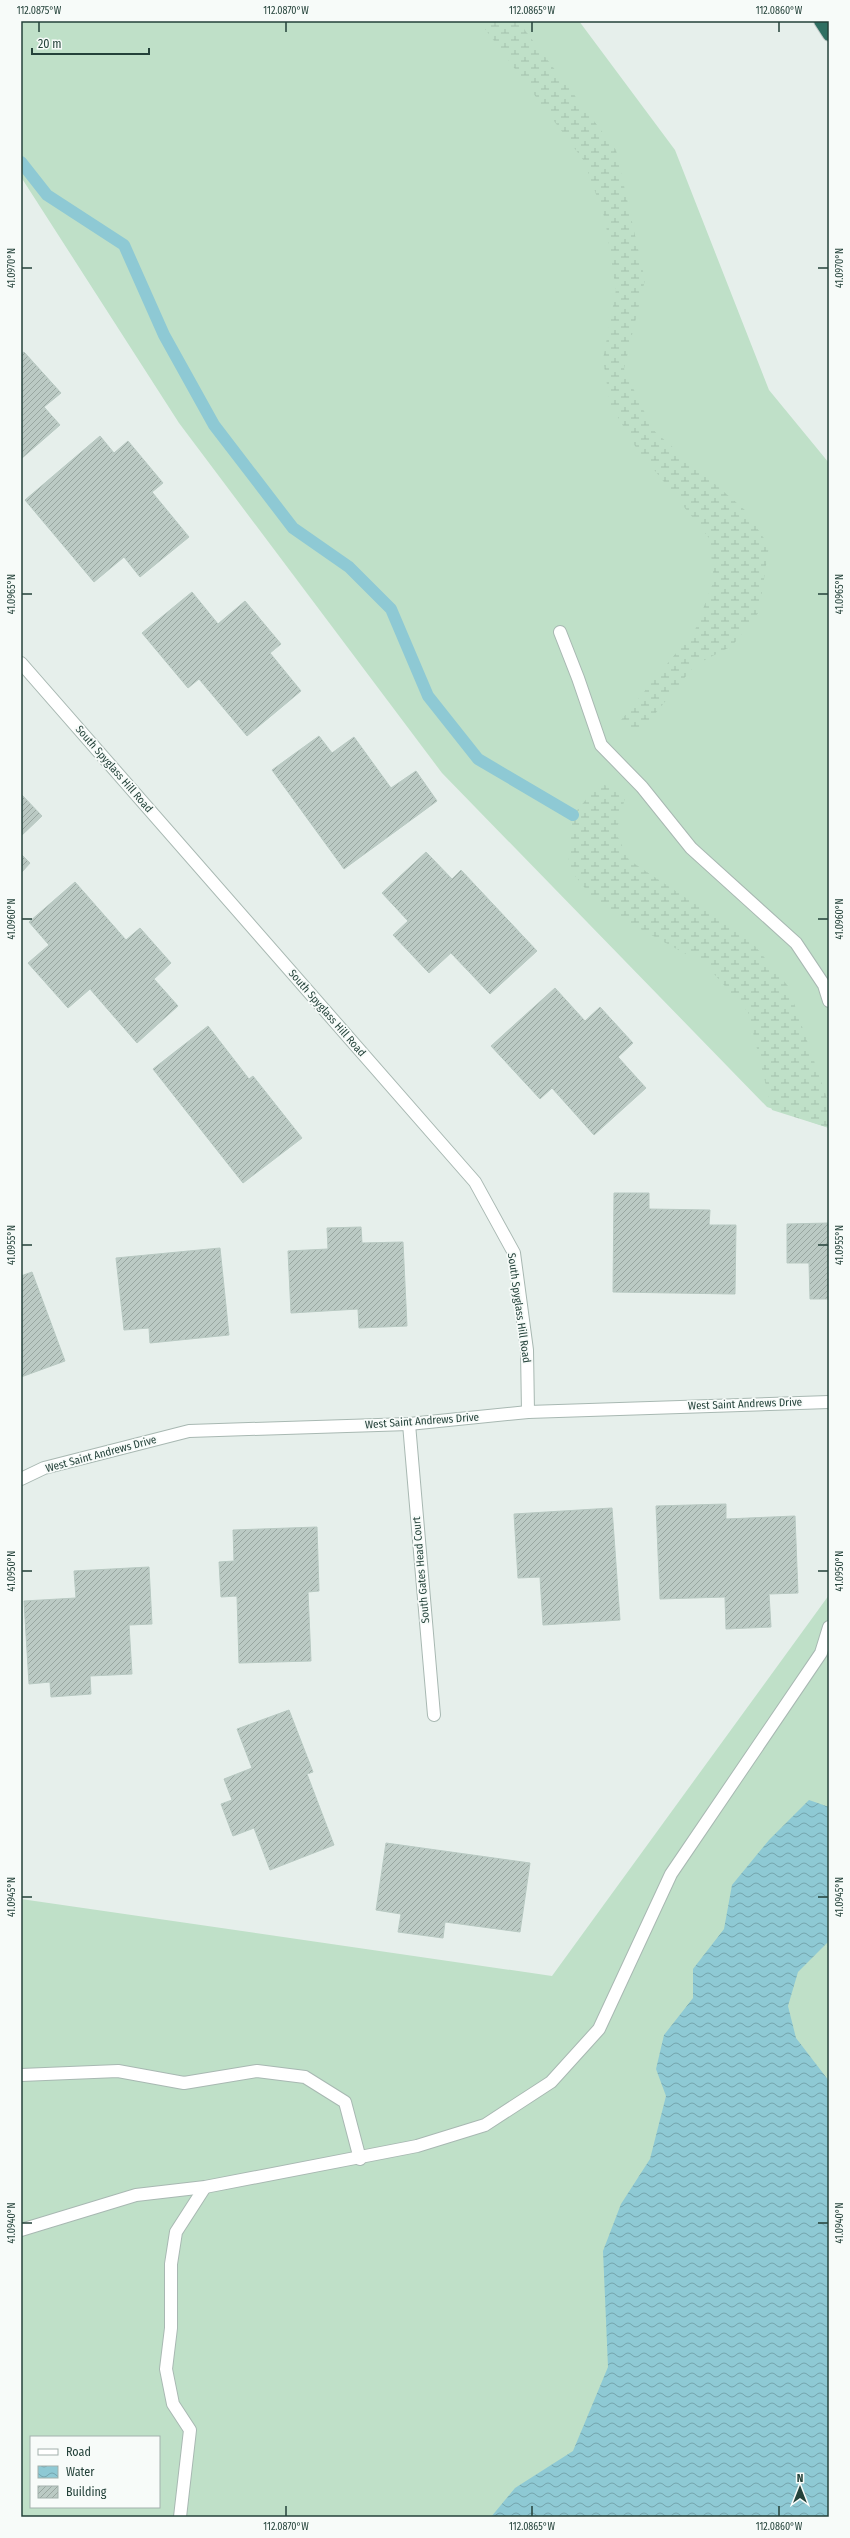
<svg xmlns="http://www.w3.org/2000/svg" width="850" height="2538" viewBox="0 0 850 2538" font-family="'Fira Sans Condensed',sans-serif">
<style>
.grass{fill:#bfe0c8;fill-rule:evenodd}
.wetland{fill:url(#wetland-marsh)}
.water{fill:url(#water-waves)}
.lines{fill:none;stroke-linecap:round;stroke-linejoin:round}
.stream{stroke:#8ec9d4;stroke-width:12}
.building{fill:url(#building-hatch);stroke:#b8c9c2}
.service-casing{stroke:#a8b8b2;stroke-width:14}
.minor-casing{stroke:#a8b8b2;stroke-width:14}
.motorway-casing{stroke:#c2cac8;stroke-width:14}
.service{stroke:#fff;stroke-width:12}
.minor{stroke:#fff;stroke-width:12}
.motorway{stroke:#2f6f62;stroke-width:12}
.ticks{fill:none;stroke:#24423a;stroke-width:1.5}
.labels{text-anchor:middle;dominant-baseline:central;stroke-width:3.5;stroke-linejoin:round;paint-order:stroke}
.street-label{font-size:11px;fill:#24423a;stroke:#f7fbf9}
.neatline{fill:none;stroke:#24423a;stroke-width:1.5}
.ticks-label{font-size:10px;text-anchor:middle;fill:#24423a}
</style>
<defs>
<pattern id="wetland-marsh" width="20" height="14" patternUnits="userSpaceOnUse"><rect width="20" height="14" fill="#bfe0c8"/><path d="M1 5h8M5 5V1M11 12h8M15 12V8" fill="none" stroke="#a4c1ad"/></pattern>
<pattern id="water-waves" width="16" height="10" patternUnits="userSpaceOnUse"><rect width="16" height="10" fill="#8ec9d4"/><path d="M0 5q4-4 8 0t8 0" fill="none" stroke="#74a5ad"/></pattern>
<pattern id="building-hatch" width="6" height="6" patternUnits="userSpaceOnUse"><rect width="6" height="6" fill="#bbcac4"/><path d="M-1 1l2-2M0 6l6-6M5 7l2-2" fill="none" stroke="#98a6a0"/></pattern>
</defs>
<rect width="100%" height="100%" fill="#e6efeb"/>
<g class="grass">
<path d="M 21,21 L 579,21 L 675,150 L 769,390 L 829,463 L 829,1128 L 767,1107 L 442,773 L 179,423 L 21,177 Z"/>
<path d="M 829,1595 L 829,2517 L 21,2517 L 21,1899 L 552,1976 ZM 31,2437 L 159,2437 L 159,2507 L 31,2507 Z"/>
</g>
<g class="wetland">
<path d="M 479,21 L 518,21 L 616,150 L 645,280 L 624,369 L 653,430 L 746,511 L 769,546 L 759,612 L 732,646 L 695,665 L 637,736 L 621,720 L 695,630 L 714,580 L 709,538 L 635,446 L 610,404 L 603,359 L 616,290 L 605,219 L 584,161 Z"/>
<path d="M 600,783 L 626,794 L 616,833 L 629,860 L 751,941 L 788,986 L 829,1104 L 829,1128 L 772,1110 L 748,1012 L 706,965 L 600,907 L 568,867 L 573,815 Z"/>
</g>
<path class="water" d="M 809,1800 L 829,1807 L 829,1941 L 798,1972 L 788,2006 L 796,2038 L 829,2081 L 829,2517 L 491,2517 L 515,2488 L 573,2451 L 608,2367 L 603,2251 L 621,2204 L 650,2159 L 666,2096 L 656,2069 L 664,2035 L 693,1998 L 693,1969 L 724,1929 L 732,1885 L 769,1840 Z"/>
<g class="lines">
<path class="stream" d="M 21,162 L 47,195 L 124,245 L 164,335 L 214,425 L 293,528 L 349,567 L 391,609 L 428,696 L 478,759 L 573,815"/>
</g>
<g class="building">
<path d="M 24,352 L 61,393 L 44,407 L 60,425 L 21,459 L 21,354 Z"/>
<path d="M 100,436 L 114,453 L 128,441 L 163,483 L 152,492 L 189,537 L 140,577 L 124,557 L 94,582 L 25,500 Z"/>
<path d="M 192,592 L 218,624 L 245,601 L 281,644 L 270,653 L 301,691 L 247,736 L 199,679 L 188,688 L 142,633 Z"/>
<path d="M 319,736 L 332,753 L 354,737 L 391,788 L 416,771 L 437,801 L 344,869 L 272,770 Z"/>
<path d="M 21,794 L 42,816 L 21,836 Z"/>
<path d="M 426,852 L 452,879 L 461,870 L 537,951 L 490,994 L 451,953 L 429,973 L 393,935 L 408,921 L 382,893 Z"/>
<path d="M 21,854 L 30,863 L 21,873 Z"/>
<path d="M 75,882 L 126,940 L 140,928 L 171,963 L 154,979 L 178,1006 L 137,1043 L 90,989 L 68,1008 L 28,963 L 49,945 L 29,922 Z"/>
<path d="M 555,988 L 585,1021 L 600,1007 L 633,1043 L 618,1057 L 646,1088 L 594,1135 L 552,1088 L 540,1099 L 491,1046 Z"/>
<path d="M 208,1026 L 249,1079 L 253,1076 L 302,1138 L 243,1183 L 153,1069 Z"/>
<path d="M 614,1193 L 649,1193 L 649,1209 L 710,1210 L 709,1225 L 736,1225 L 735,1294 L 613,1292 Z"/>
<path d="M 829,1223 L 829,1299 L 810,1299 L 809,1263 L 787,1263 L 787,1224 Z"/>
<path d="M 361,1227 L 362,1243 L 403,1242 L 407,1326 L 359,1328 L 358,1309 L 291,1313 L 288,1251 L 328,1249 L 327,1228 Z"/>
<path d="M 220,1248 L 229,1335 L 150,1343 L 149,1328 L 124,1330 L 116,1258 Z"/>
<path d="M 32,1272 L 65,1361 L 21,1377 L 21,1276 Z"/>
<path d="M 726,1504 L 726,1519 L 795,1516 L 798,1593 L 769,1594 L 771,1627 L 726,1629 L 725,1597 L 660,1599 L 656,1506 Z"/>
<path d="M 612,1508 L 620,1620 L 543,1625 L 540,1577 L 518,1578 L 514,1514 Z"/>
<path d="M 317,1527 L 319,1591 L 308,1592 L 311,1661 L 239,1663 L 237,1596 L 221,1597 L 219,1562 L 234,1561 L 233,1530 Z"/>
<path d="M 149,1567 L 152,1624 L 129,1625 L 132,1674 L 90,1676 L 91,1694 L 51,1697 L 50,1682 L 29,1684 L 24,1601 L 76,1598 L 74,1571 Z"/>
<path d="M 289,1710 L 313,1772 L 307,1774 L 334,1845 L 270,1870 L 254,1828 L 233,1836 L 221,1804 L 232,1800 L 224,1779 L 252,1768 L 237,1729 Z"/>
<path d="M 386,1843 L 530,1863 L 520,1932 L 445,1922 L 443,1938 L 398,1932 L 401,1914 L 376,1910 Z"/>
</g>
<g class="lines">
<g class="service-casing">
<g id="service">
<path d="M 560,632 L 578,678 L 601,745 L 642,787 L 691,848 L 796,943 L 824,985 L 829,1001"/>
<path d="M 21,2075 L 118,2071 L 184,2083 L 257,2071 L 305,2077 L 345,2102 L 360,2159"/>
<path d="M 21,2230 L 136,2195 L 205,2187 L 417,2146 L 485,2125 L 551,2082 L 599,2029 L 671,1874 L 821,1653 L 829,1627"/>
<path d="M 180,2517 L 190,2430 L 173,2404 L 166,2369 L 171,2328 L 171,2264 L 176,2232 L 205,2187"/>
</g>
</g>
<g class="minor-casing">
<g id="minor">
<path d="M 21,663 L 475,1182 L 514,1253 L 527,1350 L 528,1412"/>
<path d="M 409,1424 L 434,1715"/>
<path d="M 21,1479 L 44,1468 L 189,1431 L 409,1424 L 528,1412 L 829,1402"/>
</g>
</g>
<g class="motorway-casing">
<path id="motorway" d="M 820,21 L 829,35"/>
</g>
<use href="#service" class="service"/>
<use href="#minor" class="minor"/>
<use href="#motorway" class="motorway"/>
</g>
<path class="ticks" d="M 39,22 L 39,32M 286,22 L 286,32M 532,22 L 532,32M 779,22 L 779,32M 22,268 L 32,268M 818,268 L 828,268M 22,594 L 32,594M 818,594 L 828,594M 22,919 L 32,919M 818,919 L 828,919M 22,1245 L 32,1245M 818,1245 L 828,1245M 22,1571 L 32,1571M 818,1571 L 828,1571M 22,1897 L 32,1897M 818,1897 L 828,1897M 22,2223 L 32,2223M 818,2223 L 828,2223M 286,2506 L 286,2516M 532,2506 L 532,2516M 779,2506 L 779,2516"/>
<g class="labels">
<g class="street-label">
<text transform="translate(114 769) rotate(49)">South Spyglass Hill Road</text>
<text transform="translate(327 1013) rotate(49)">South Spyglass Hill Road</text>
<text transform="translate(519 1308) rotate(82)">South Spyglass Hill Road</text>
<text transform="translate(745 1404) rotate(-2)">West Saint Andrews Drive</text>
<text transform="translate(422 1421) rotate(-4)">West Saint Andrews Drive</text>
<text transform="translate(101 1454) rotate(-15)">West Saint Andrews Drive</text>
<text transform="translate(421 1570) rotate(-95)">South Gates Head Court</text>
</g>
</g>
<rect width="850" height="2538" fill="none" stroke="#f7fbf9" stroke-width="44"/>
<rect x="30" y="2436" width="130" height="72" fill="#f7fbf9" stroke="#a3b1ad"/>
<rect x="38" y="2449" width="20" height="6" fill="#ffffff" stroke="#a3b1ad"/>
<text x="66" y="2456" font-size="12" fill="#24423a">Road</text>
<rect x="38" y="2466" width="20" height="12" fill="url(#water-waves)" stroke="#a3b1ad"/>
<text x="66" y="2476" font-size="12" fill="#24423a">Water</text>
<rect x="38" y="2486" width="20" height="12" fill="url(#building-hatch)" stroke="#a3b1ad"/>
<text x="66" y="2496" font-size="12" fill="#24423a">Building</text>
<g transform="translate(800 2488)" stroke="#f7fbf9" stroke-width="3" paint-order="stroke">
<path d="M0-3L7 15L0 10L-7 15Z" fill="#24423a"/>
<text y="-6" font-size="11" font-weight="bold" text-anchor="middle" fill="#24423a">N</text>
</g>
<path d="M32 48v6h117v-6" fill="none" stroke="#24423a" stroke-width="2"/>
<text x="38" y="48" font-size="12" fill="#24423a" stroke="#f7fbf9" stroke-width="3" paint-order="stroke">20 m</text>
<rect x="22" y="22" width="806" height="2494" class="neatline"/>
<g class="ticks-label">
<text x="39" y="14">112.0875°W</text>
<text x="286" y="14">112.0870°W</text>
<text x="532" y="14">112.0865°W</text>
<text x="779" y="14">112.0860°W</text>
<text transform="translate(11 268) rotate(-90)" y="4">41.0970°N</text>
<text transform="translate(839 268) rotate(-90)" y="4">41.0970°N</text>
<text transform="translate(11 594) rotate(-90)" y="4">41.0965°N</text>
<text transform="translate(839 594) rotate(-90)" y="4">41.0965°N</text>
<text transform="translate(11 919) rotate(-90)" y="4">41.0960°N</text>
<text transform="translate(839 919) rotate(-90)" y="4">41.0960°N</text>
<text transform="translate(11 1245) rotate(-90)" y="4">41.0955°N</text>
<text transform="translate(839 1245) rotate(-90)" y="4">41.0955°N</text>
<text transform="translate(11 1571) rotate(-90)" y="4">41.0950°N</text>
<text transform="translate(839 1571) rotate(-90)" y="4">41.0950°N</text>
<text transform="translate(11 1897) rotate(-90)" y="4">41.0945°N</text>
<text transform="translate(839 1897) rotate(-90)" y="4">41.0945°N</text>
<text transform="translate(11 2223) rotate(-90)" y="4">41.0940°N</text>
<text transform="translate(839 2223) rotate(-90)" y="4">41.0940°N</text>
<text x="286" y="2530">112.0870°W</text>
<text x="532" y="2530">112.0865°W</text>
<text x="779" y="2530">112.0860°W</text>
</g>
</svg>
